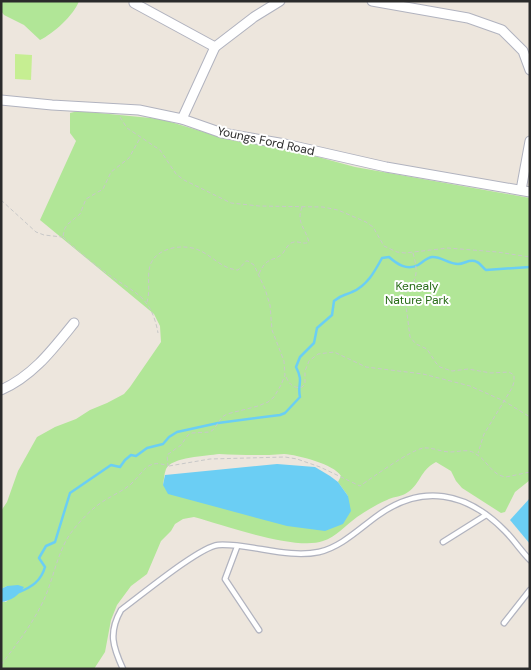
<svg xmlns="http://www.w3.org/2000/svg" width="531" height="670" viewBox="0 0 531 670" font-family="'DM Sans',sans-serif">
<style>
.green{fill:#b1e697;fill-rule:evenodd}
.pitch{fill:#c6ee92}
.water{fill:#6bcef4}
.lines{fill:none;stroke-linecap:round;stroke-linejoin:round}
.stream{stroke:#6bcef4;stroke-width:2.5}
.service-casing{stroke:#b1b3bf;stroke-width:7}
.minor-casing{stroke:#b1b3bf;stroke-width:11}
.path{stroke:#c8c8c8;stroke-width:1;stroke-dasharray:4 2.5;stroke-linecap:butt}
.service{stroke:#fff;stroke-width:4.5}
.minor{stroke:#fff;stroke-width:9}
.labels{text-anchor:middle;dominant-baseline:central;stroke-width:4;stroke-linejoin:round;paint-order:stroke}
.street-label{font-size:12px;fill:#2b2b2b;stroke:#fff}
.park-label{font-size:12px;fill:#286c17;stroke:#fff}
</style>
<rect width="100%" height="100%" fill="#ede6dd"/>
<g class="green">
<path d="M 1,1 L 79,1 C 74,15 53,34 40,40 L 24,25 L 4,15 L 1,11 Z"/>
<path d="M 78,111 L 161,119 L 230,140 L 296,151 L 355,167 L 530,198 L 530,480 L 515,492 L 505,512 L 501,513 L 462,488 L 456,481 L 451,471 L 436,462 C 419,471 421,485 405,494 C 399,497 392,497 387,500 C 377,504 366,511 357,517 C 346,525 336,537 323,541 C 296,551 223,525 194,517 L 183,519 L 175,524 L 171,531 L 161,541 L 147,574 L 131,586 L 117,605 L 111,620 L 105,652 L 94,669 L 1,669 L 1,602 L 6,602 L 21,586 L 7,586 L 1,589 L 1,511 L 7,502 L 18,471 L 37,437 L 55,427 L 76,419 L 90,410 L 107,403 L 124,394 L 130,387 L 161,342 L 160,326 L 154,314 L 40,220 L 76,141 L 70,133 L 70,113 ZM 219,454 C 236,455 252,455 269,455 C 274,455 279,454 284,454 C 298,455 334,464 341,476 L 338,482 L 348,496 L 163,485 C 164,480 164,474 166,469 C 171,457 207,456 219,454 Z"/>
</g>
<path class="pitch" d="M 15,54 L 32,55 L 31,80 L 15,79 Z"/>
<g class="water">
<path d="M 277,464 L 315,467 L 330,476 L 338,482 L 348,496 L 351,511 L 343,524 L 325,531 L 287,526 L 168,494 L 163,485 L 165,475 Z"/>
<path d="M 530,498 L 530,544 L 510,520 Z"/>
<path d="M 18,585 L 24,587 C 19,595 11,601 1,602 L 1,589 L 7,586 Z"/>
</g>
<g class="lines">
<path class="stream" d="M 19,592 C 32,587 41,581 45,567 L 39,558 L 46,546 L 55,542 L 70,493 L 111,465 L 120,467 L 125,460 L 131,455 L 136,456 L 147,448 L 163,444 L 169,437 L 177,432 L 218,423 L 280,415 L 285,413 L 300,397 C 297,384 304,382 296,367 L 300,357 L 314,343 L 317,328 L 332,315 L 334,301 C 342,294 344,296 352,292 C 367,286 375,271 382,258 L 389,257 C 397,264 407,271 418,265 C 423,262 426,258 432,257 C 440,256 449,264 458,264 C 465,264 470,258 477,262 C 480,263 483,268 486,270 L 530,267"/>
<g class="service-casing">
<g id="service">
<path d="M 443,542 L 486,515"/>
<path d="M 237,547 L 225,579 L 259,630"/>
<path d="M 504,623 L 530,590"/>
<path d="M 123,669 C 113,647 108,633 121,610 C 139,597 199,547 218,545 C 250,543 287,559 319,552 C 341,547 359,529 377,516 C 422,483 467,492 505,531 C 514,540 521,551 530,560"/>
</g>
</g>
<g class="minor-casing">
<g id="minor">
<path d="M 372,1 L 468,18 L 502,30 L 523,51 L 530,70"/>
<path d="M 134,3 L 215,47"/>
<path d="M 1,100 L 52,105 L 139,110 L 182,119 L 222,133 L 285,144 L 386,167 L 530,192"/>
<path d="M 182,119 L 215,47 L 254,17 L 280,1"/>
<path d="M 521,190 L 530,141"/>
<path d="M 1,390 C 33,376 53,349 74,323"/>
</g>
</g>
<g class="path">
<path d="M 120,117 L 127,128 L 160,150 L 176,174 L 184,180 L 231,203 L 259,206 L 323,207 L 338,210 L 366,222 L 373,227 L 384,246 L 397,252 L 405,253 L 448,248 L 497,252 L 530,257"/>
<path d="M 1,200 L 36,232 L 44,235 L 62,237"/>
<path d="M 63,236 L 65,228 L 68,224 L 80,214 L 86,199 L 103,189 L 111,172 L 129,158 L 140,138"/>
<path d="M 63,237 C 76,249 90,261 105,272 C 133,293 151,294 158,333"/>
<path d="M 413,253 C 416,264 419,276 411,286 C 407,291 405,292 405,298 L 410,337 L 416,344 L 427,349 L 436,363 L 440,367 L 452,371 L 468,369 L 491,373 L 509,372 L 514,375 L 514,382 L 512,388 L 484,434 L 478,453"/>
<path d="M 259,274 C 267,255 273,263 283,253 C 286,249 288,243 294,242 C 300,241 304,245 309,242 C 305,227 296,223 302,207"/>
<path d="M 286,377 C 289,384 294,389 302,387 L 305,384 L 305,371 L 309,361 L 318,354 L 334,352 L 366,367 L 423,374 L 470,386 L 504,401 L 530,417"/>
<path d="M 169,466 L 210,459 L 285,457 L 297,459 L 320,467 L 360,486 C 373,477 409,451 423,448 C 432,447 441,452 450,452 C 459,452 468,448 476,454 C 488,461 491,475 506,477 L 530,472"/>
<path d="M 1,665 C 18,642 35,621 46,595 C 54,575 58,552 70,534 C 79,522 89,511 102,502 C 111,496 123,491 131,484 C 144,472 147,458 168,466 L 167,455 L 181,445 L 188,435 L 192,433 L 210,432 L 214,429 L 222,417 L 227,414 L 258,406 L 268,402 L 274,397 L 281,385 L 285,375 L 284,361 L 272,330 L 270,305 L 265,289 L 254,265 L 248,261 L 246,261 L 238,270 C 221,269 211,254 196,249 C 181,244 158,248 151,263 C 146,275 151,289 147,302"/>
</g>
<use href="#service" class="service"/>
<use href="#minor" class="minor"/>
</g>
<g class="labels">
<g class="street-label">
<text transform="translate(266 141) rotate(12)">Youngs Ford Road</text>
</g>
<g class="park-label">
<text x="417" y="286">Kenealy<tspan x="417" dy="14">Nature Park</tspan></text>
</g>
</g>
<rect width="531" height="670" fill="none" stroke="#2b2b2b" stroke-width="5"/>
</svg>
